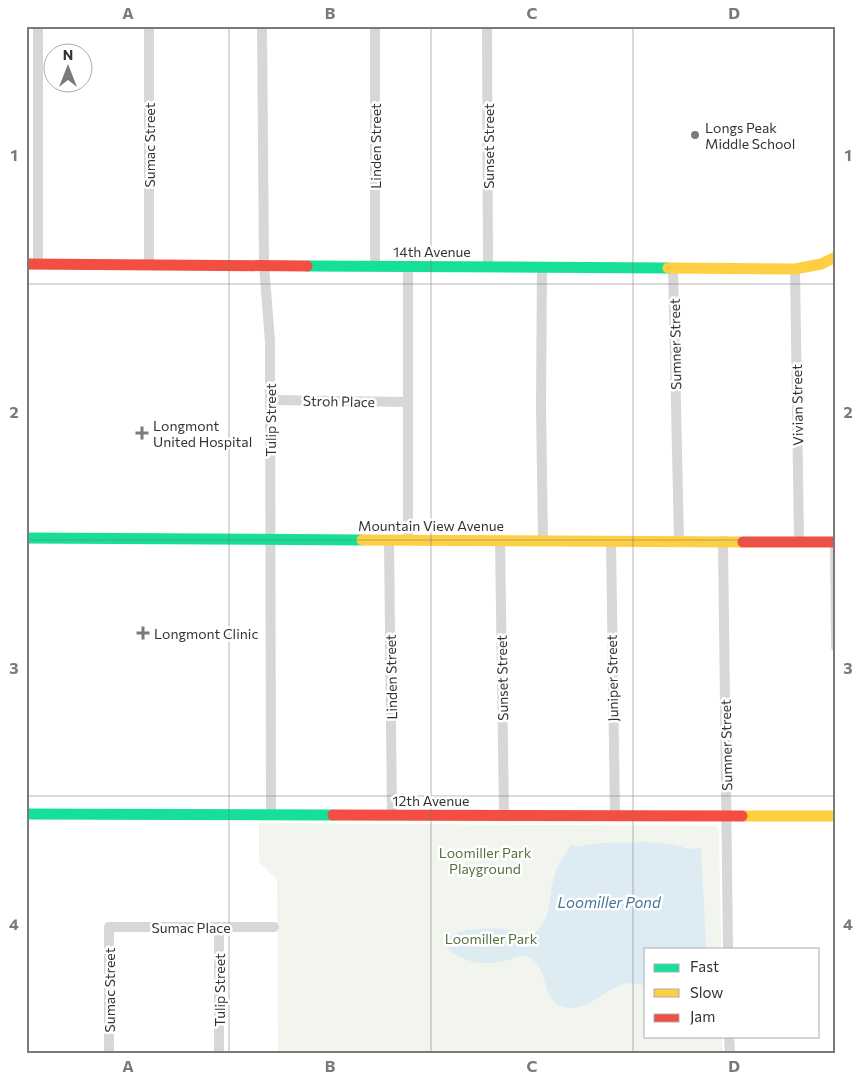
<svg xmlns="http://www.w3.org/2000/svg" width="862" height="1080" viewBox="0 0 862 1080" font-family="Commissioner,sans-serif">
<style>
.green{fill:#f1f5ed}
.water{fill:#ddebf3}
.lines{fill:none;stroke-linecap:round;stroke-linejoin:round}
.street{stroke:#d7d7d7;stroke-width:10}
.fast{stroke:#16e098;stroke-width:11}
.slow{stroke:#ffcf43;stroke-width:11}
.jam{stroke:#f24e42;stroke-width:11}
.grid{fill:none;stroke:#7a7a7a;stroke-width:1;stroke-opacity:0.55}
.poi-dot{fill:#7a7a7a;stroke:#fff;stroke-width:2}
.labels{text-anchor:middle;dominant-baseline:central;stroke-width:5;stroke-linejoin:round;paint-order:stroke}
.poi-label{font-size:14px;fill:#333;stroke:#fff;text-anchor:start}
.street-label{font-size:14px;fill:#333;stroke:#fff}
.park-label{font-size:14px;fill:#56703f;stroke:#fff}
.water-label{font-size:15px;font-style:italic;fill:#3f7597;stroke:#fff}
.neatline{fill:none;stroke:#7a7a7a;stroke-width:2}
.grid-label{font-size:16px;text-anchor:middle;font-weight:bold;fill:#7a7a7a}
</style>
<rect width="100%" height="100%" fill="#fff"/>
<path class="green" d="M 259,823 L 716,826 L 719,830 L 721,949 L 646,949 L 646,1036 L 722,1036 L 723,1054 L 278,1054 L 277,880 L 259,862 Z"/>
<path class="water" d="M 649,842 L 676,845 L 688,849 L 701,848 L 706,944 L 705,949 L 646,949 L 646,986 C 641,985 636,983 631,983 C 608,984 594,1008 571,1008 C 538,1007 552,970 530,958 C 523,953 515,958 508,960 C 485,967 461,963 444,945 C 445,927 497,927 510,930 C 516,931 520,933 525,937 C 555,929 547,893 556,871 C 559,861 568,853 571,844 L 574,846 L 580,846 L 600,843 Z"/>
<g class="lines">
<g class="street">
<path d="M 262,26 L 264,265 L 270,342 L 271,815"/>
<path d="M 375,26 L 375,266"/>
<path d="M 487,26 L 488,266"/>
<path d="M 38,264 L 38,26"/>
<path d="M 149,264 L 149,26"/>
<path d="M 542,267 L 541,406 L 543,541"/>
<path d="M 673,268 L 679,541"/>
<path d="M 795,269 L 799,542"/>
<path d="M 270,400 L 408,402"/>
<path d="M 389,540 L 392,815"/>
<path d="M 408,540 L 408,266"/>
<path d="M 500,540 L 504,815"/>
<path d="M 611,541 L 615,816"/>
<path d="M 723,541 L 728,949"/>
<path d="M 835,542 L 836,647"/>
<path d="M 219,927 L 219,1054"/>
<path d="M 729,1036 L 730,1054"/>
<path d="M 109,1054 L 109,927 L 274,927"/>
</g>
<g class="fast">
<path d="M 307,266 L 668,268"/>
<path d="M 26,538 L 362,540"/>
<path d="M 26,814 L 333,815"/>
</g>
<g class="slow">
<path d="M 668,268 L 795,269 L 821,264 L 836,257"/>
<path d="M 362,540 L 743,542"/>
<path d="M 742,816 L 836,816"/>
</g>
<g class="jam">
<path d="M 26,264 L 307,266"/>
<path d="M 743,542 L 836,542"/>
<path d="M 333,815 L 742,816"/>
</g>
</g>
<path class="grid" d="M 229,26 L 229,1054M 431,26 L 431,1054M 633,26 L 633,1054M 26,284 L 836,284M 26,540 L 836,540M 26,796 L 836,796"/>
<g class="poi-dot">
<circle cx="695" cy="135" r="5"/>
<path d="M139.5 425.5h5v5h5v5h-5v5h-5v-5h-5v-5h5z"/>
<path d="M140.5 625.5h5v5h5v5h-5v5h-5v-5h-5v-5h5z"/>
</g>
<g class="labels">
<g class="poi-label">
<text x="705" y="127">Longs Peak<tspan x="705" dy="16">Middle School</tspan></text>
<text x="153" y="425">Longmont<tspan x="153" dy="16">United Hospital</tspan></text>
<text x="154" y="633">Longmont Clinic</text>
</g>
<g class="street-label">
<text transform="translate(149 145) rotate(-90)">Sumac Street</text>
<text transform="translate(375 146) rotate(-90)">Linden Street</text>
<text transform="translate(488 146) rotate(-90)">Sunset Street</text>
<text x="432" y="251">14th Avenue</text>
<text transform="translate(675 344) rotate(-91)">Sumner Street</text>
<text transform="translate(339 401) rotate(1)">Stroh Place</text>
<text transform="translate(797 405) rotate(-91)">Vivian Street</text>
<text transform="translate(270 420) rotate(-90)">Tulip Street</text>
<text x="431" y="525">Mountain View Avenue</text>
<text transform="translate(391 677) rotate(-91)">Linden Street</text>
<text transform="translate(502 678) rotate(-91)">Sunset Street</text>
<text transform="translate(612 678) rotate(-91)">Juniper Street</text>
<text transform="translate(726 745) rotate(-91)">Sumner Street</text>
<text x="431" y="800">12th Avenue</text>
<text x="191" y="927">Sumac Place</text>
<text transform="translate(109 990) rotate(-90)">Sumac Street</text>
<text transform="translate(219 990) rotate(-90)">Tulip Street</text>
</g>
<g class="park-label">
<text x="485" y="852">Loomiller Park<tspan x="485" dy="16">Playground</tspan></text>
<text x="491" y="938">Loomiller Park</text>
</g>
<g class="water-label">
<text x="609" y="902">Loomiller Pond</text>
</g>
</g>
<rect width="862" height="1080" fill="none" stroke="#ffffff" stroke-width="55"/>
<rect x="644" y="948" width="175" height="90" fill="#ffffff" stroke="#adadad"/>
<rect x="654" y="964" width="25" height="8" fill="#16e098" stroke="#adadad"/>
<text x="690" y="972" font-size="15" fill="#333333">Fast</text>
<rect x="654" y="989" width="25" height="8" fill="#ffcf43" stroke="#adadad"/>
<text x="690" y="998" font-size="15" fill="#333333">Slow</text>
<rect x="654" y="1014" width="25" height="8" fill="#f24e42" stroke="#adadad"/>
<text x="690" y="1022" font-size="15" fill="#333333">Jam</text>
<g transform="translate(68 68)"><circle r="24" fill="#ffffff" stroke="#adadad"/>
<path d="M0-4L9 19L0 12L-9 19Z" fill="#7a7a7a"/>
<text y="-8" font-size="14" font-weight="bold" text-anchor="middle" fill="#333333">N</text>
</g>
<rect x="28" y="28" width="806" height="1024" class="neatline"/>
<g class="grid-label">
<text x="128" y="19">A</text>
<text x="330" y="19">B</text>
<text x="532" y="19">C</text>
<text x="734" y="19">D</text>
<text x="14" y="161">1</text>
<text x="848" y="161">1</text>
<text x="14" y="418">2</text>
<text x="848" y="418">2</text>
<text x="14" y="674">3</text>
<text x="848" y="674">3</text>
<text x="14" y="930">4</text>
<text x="848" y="930">4</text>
<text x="128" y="1072">A</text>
<text x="330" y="1072">B</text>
<text x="532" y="1072">C</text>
<text x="734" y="1072">D</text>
</g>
</svg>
